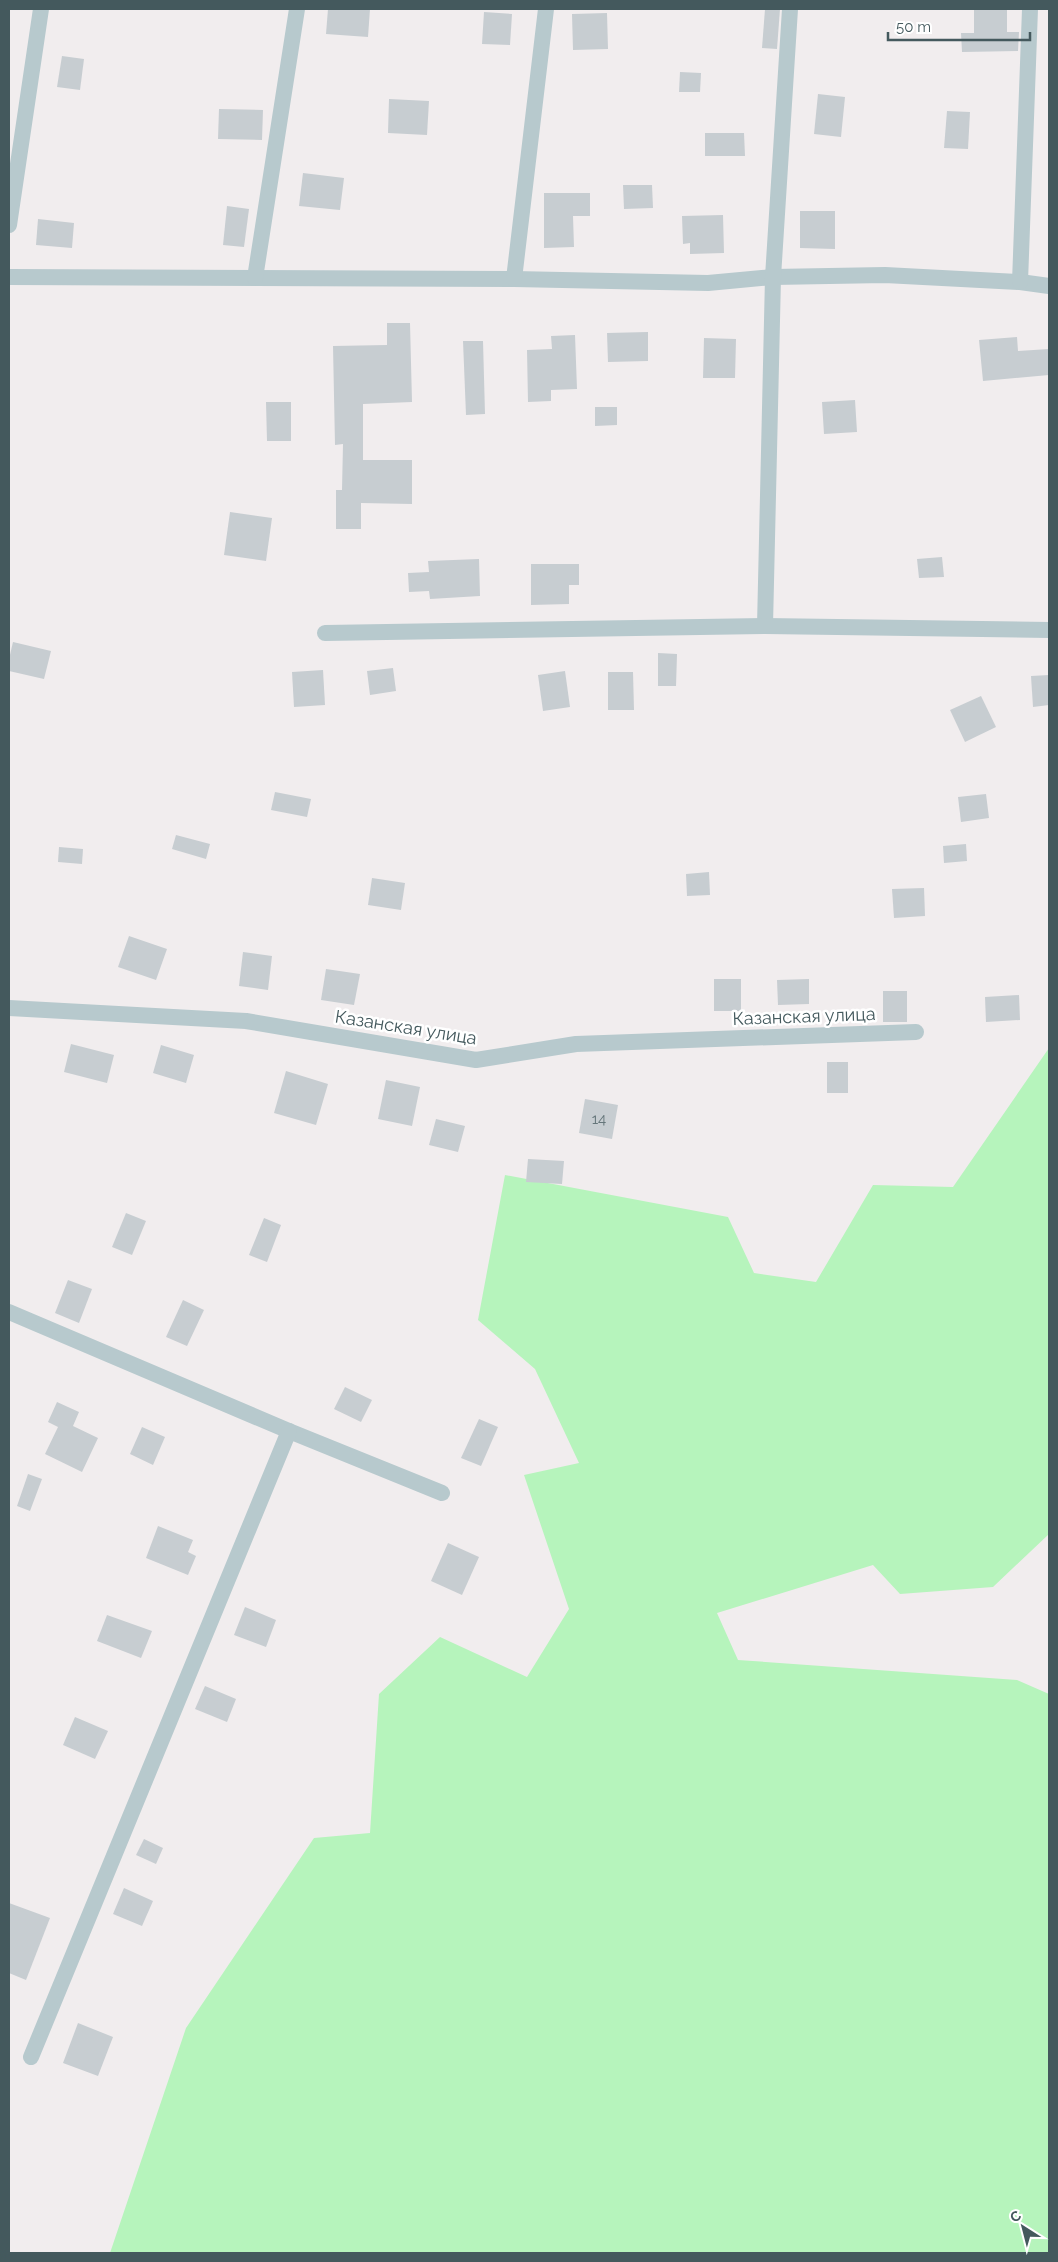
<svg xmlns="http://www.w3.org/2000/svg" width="1058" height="2262" viewBox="0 0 1058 2262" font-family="Raleway,sans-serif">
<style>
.green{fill:#b6f4bc}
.building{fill:#c7cdd1}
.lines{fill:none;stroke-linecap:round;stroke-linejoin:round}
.minor{stroke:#b7c9cd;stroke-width:16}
.labels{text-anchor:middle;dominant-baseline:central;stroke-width:5;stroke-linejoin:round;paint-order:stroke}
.number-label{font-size:15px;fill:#65767a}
.street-label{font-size:18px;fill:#44595d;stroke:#fff}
</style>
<rect width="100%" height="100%" fill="#f1edee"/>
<path class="green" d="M 1049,1048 L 1049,1534 L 993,1587 L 900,1594 L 873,1565 L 717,1613 L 738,1660 L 1017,1680 L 1049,1694 L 1049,2253 L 110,2253 L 186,2028 L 314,1838 L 370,1833 L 379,1694 L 440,1637 L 527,1677 L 569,1609 L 524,1475 L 579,1463 L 535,1369 L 478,1320 L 505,1175 L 728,1217 L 754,1273 L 816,1282 L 873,1185 L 953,1187 Z"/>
<g class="building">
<path d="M 328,9 L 370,9 L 368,37 L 326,34 Z"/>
<path d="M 765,9 L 780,9 L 777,49 L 762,48 Z"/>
<path d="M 974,9 L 1007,9 L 1007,32 L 1019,32 L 1018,51 L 962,52 L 961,33 L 974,33 Z"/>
<path d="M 484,12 L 512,14 L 510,45 L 482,44 Z"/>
<path d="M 607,13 L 608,49 L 573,50 L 572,14 Z"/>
<path d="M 62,56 L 84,59 L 80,90 L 57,87 Z"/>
<path d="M 680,72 L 701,73 L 700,92 L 679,92 Z"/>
<path d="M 818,94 L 845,97 L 841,137 L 814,134 Z"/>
<path d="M 389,99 L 429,101 L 427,135 L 388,133 Z"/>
<path d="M 219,109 L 263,110 L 262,140 L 218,139 Z"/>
<path d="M 947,111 L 970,112 L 968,149 L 944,148 Z"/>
<path d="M 705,133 L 744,133 L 745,156 L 705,156 Z"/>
<path d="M 303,173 L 344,178 L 340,210 L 299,206 Z"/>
<path d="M 623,185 L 652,185 L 653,208 L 624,209 Z"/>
<path d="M 544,193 L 590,193 L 590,216 L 573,216 L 574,247 L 544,248 Z"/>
<path d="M 227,206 L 249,209 L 244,247 L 223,245 Z"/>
<path d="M 800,211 L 835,211 L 835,249 L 800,248 Z"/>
<path d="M 723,215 L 724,253 L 690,254 L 690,243 L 683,244 L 682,216 Z"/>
<path d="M 38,219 L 74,223 L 72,248 L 36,245 Z"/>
<path d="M 387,323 L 410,323 L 412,402 L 363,404 L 363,460 L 412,460 L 412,504 L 361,503 L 361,529 L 336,529 L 336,490 L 342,490 L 343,444 L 335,445 L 333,346 L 387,345 Z"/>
<path d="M 648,332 L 648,361 L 608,362 L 607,333 Z"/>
<path d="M 575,335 L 577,389 L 551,390 L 551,401 L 528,402 L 527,350 L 552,349 L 551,336 Z"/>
<path d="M 1017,337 L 1018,351 L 1049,349 L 1049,375 L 983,381 L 979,340 Z"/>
<path d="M 704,338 L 736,339 L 735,378 L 703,378 Z"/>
<path d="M 463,341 L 483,341 L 485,414 L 466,415 Z"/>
<path d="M 855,400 L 857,432 L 824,434 L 822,402 Z"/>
<path d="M 266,402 L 291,402 L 291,441 L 267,441 Z"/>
<path d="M 595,407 L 617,407 L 617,425 L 595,426 Z"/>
<path d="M 230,512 L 272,518 L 266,561 L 224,555 Z"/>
<path d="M 942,557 L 944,577 L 919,578 L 917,559 Z"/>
<path d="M 479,559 L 480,596 L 430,599 L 429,591 L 409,592 L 408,573 L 429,572 L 428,561 Z"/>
<path d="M 531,564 L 579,564 L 579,585 L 569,585 L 569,604 L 531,605 Z"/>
<path d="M 13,642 L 51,651 L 44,679 L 9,671 L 9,659 Z"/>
<path d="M 658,653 L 677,654 L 676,686 L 658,686 Z"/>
<path d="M 393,668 L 396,691 L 370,695 L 367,671 Z"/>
<path d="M 323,670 L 325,705 L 294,707 L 292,672 Z"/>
<path d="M 565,671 L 570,707 L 543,711 L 538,675 Z"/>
<path d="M 608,672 L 633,672 L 634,710 L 608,710 Z"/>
<path d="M 1049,675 L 1049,705 L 1033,707 L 1031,676 Z"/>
<path d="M 981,696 L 996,727 L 965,742 L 950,710 Z"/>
<path d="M 275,792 L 311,799 L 307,817 L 271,810 Z"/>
<path d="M 986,794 L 989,818 L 961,822 L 958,797 Z"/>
<path d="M 176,835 L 210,844 L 206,859 L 172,849 Z"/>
<path d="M 966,844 L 967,861 L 944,863 L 943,846 Z"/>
<path d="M 59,847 L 83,849 L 82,864 L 58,862 Z"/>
<path d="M 709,872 L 710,895 L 687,896 L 686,874 Z"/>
<path d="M 372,878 L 405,883 L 401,910 L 368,905 Z"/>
<path d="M 924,888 L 925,916 L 894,918 L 892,889 Z"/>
<path d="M 129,936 L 167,949 L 156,980 L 118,967 Z"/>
<path d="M 243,952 L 272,956 L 268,990 L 239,986 Z"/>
<path d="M 326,969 L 360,974 L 354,1005 L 321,1000 Z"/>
<rect x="714" y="979" width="27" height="32"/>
<path d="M 809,979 L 809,1004 L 778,1005 L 777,980 Z"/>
<rect x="883" y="991" width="24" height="31"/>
<path d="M 1019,995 L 1020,1020 L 986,1022 L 985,997 Z"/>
<path d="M 71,1044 L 114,1055 L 107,1083 L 64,1072 Z"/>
<path d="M 161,1045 L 194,1055 L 186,1083 L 153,1073 Z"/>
<rect x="827" y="1062" width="21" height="31"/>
<path d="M 286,1071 L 328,1084 L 316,1125 L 274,1113 Z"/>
<path d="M 386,1080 L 420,1087 L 412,1126 L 378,1119 Z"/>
<path d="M 585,1099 L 618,1105 L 612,1139 L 579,1133 Z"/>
<path d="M 436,1119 L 465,1126 L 458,1152 L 429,1145 Z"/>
<path d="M 528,1159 L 564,1161 L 562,1184 L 526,1182 Z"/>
<path d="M 126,1213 L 146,1221 L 132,1255 L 112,1247 Z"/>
<path d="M 264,1218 L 281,1225 L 267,1262 L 249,1255 Z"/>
<path d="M 68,1280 L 92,1289 L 79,1323 L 55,1313 Z"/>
<path d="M 183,1300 L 204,1310 L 187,1346 L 166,1337 Z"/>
<path d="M 345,1387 L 372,1400 L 361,1422 L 334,1409 Z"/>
<path d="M 57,1402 L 79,1412 L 73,1426 L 98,1438 L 82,1472 L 45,1454 L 58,1427 L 48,1422 Z"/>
<path d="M 479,1419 L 498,1427 L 481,1466 L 461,1458 Z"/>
<path d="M 142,1427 L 165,1437 L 153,1465 L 130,1454 Z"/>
<path d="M 28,1474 L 42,1479 L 30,1511 L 17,1506 Z"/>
<path d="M 158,1526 L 193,1540 L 188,1552 L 196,1556 L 188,1575 L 146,1558 Z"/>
<path d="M 448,1543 L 479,1557 L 462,1595 L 431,1581 Z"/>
<path d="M 245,1607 L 276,1620 L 266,1647 L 234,1635 Z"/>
<path d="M 107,1615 L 152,1631 L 141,1658 L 97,1641 Z"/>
<path d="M 205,1686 L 236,1699 L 227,1722 L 195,1709 Z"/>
<path d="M 75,1717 L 108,1731 L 95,1759 L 63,1745 Z"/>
<path d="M 144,1839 L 163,1848 L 156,1864 L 136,1855 Z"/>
<path d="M 124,1888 L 153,1901 L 142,1926 L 113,1914 Z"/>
<path d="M 9,1903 L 50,1918 L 26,1980 L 9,1973 Z"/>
<path d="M 78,2023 L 113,2037 L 98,2076 L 63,2063 Z"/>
</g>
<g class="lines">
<g class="minor">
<path d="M 9,225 L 41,9"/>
<path d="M 9,277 L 514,279 L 708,283 L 773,277 L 885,275 L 1020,282 L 1049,286"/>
<path d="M 255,278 L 297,9"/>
<path d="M 514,279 L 546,9"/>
<path d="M 1020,282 L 1030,9"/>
<path d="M 765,626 L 773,277 L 790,9"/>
<path d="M 325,633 L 765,626 L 1049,630"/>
<path d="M 9,1008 L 246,1021 L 476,1060 L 576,1044 L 916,1032"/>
<path d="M 9,1312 L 289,1431 L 442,1493"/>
<path d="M 31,2057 L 289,1431"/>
</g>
</g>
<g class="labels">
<g class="number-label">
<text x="599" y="1119">14</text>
</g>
<g class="street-label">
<text transform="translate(804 1016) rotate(-2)">Казанская улица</text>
<text transform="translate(406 1027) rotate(9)">Казанская улица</text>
</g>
</g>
<rect width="1058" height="2262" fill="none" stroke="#44595d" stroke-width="20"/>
<g transform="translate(1023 2227) rotate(324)" stroke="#ffffff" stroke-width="4" paint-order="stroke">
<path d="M0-4L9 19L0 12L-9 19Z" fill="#44595d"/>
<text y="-8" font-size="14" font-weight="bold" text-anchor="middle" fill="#44595d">С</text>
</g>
<path d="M888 32v8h142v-8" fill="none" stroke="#44595d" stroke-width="2.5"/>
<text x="896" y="32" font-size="15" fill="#44595d" stroke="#ffffff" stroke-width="4" paint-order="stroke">50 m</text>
</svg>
